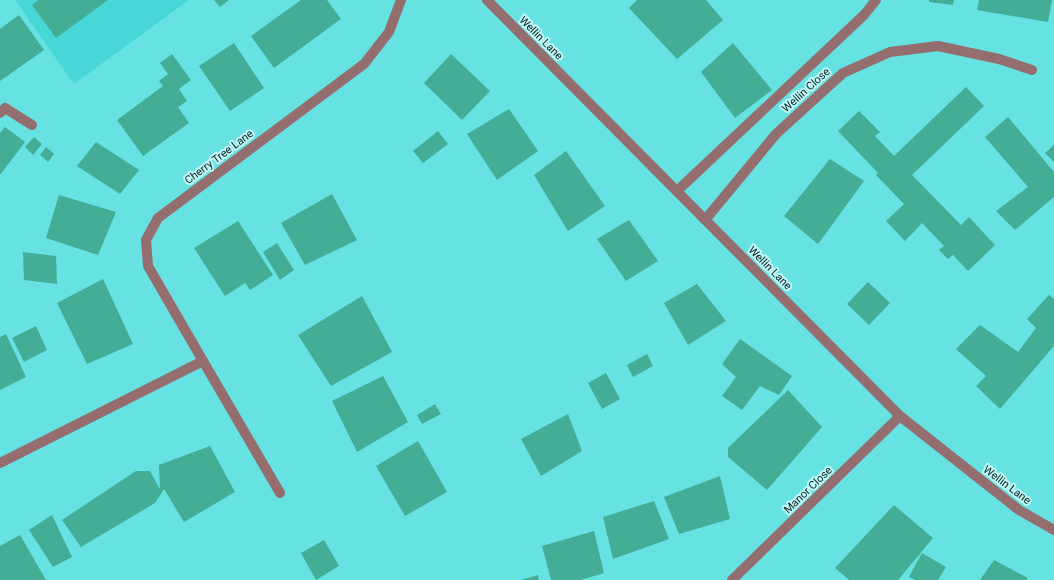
<svg xmlns="http://www.w3.org/2000/svg" width="1054" height="580" viewBox="0 0 1054 580" font-family="Roboto,sans-serif">
<style>
.built{fill:#49d6d7}
.building{fill:#43ad96}
.lines{fill:none;stroke-linecap:round;stroke-linejoin:round}
.minor{stroke:#946d6f;stroke-width:10}
.labels{text-anchor:middle;dominant-baseline:central;stroke-width:4;stroke-linejoin:round;paint-order:stroke}
.street-label{font-size:11px;fill:#052121;stroke:#c2f8f8}
</style>
<rect width="100%" height="100%" fill="#66e2e2"/>
<path class="built" d="M 15,0 L 189,0 L 74,84 Z"/>
<g class="building">
<path d="M 39,0 L 108,0 L 56,38 L 32,5 Z"/>
<path d="M 214,0 L 229,0 L 220,7 Z"/>
<path d="M 301,0 L 327,0 L 341,19 L 274,68 L 251,36 Z"/>
<path d="M 637,0 L 706,0 L 723,20 L 677,59 L 629,8 Z"/>
<path d="M 929,0 L 954,0 L 953,5 L 929,2 Z"/>
<path d="M 979,0 L 1052,0 L 1048,22 L 977,10 Z"/>
<path d="M 19,15 L 44,50 L 0,81 L 0,29 Z"/>
<path d="M 234,43 L 264,88 L 230,111 L 199,66 Z"/>
<path d="M 733,43 L 772,90 L 735,118 L 701,72 Z"/>
<path d="M 172,54 L 191,80 L 179,89 L 187,101 L 178,107 L 189,123 L 143,156 L 117,120 L 163,86 L 159,81 L 168,74 L 160,63 Z"/>
<path d="M 451,54 L 490,91 L 462,120 L 424,83 Z"/>
<path d="M 966,87 L 984,106 L 912,175 L 961,225 L 969,217 L 995,245 L 968,271 L 953,255 L 948,259 L 939,250 L 944,246 L 922,223 L 905,241 L 886,221 L 904,204 L 876,175 L 878,173 L 838,131 L 859,111 L 880,132 L 875,136 L 894,156 Z"/>
<path d="M 509,109 L 538,151 L 497,180 L 467,134 Z"/>
<path d="M 1008,117 L 1054,172 L 1054,197 L 1015,230 L 996,211 L 1028,187 L 985,137 Z"/>
<path d="M 5,127 L 25,142 L 0,175 L 0,133 Z"/>
<path d="M 438,131 L 448,144 L 423,163 L 413,151 Z"/>
<path d="M 34,137 L 42,144 L 33,155 L 25,147 Z"/>
<path d="M 96,142 L 139,170 L 120,194 L 77,166 Z"/>
<path d="M 1054,145 L 1054,162 L 1045,153 Z"/>
<path d="M 46,147 L 54,154 L 48,162 L 40,155 Z"/>
<path d="M 566,151 L 605,206 L 568,231 L 534,175 Z"/>
<path d="M 830,159 L 864,181 L 818,244 L 784,216 Z"/>
<path d="M 332,194 L 357,240 L 305,265 L 281,223 Z"/>
<path d="M 59,195 L 116,212 L 98,255 L 46,238 Z"/>
<path d="M 629,220 L 658,261 L 626,281 L 597,239 Z"/>
<path d="M 238,221 L 273,275 L 250,290 L 245,283 L 225,296 L 194,248 Z"/>
<path d="M 277,243 L 294,270 L 280,280 L 263,252 Z"/>
<path d="M 23,252 L 56,256 L 57,284 L 24,280 Z"/>
<path d="M 103,279 L 133,344 L 87,364 L 57,303 Z"/>
<path d="M 868,282 L 890,303 L 869,325 L 847,304 Z"/>
<path d="M 697,284 L 726,321 L 688,345 L 664,303 Z"/>
<path d="M 1049,295 L 1054,299 L 1054,346 L 1000,409 L 976,386 L 986,376 L 956,349 L 980,325 L 1018,352 L 1036,328 L 1027,319 Z"/>
<path d="M 362,296 L 392,352 L 331,386 L 298,335 Z"/>
<path d="M 36,326 L 47,350 L 24,362 L 12,338 Z"/>
<path d="M 6,334 L 26,377 L 0,390 L 0,337 Z"/>
<path d="M 740,339 L 792,376 L 779,395 L 760,386 L 742,410 L 722,396 L 736,377 L 722,364 Z"/>
<path d="M 647,354 L 653,366 L 633,377 L 627,365 Z"/>
<path d="M 606,373 L 620,399 L 602,409 L 588,383 Z"/>
<path d="M 383,376 L 408,422 L 357,452 L 332,401 Z"/>
<path d="M 788,390 L 822,427 L 767,490 L 728,457 L 728,448 Z"/>
<path d="M 435,404 L 441,414 L 422,424 L 417,415 Z"/>
<path d="M 568,414 L 582,451 L 541,476 L 521,439 Z"/>
<path d="M 418,441 L 447,492 L 405,516 L 376,466 Z"/>
<path d="M 210,446 L 235,492 L 184,522 L 164,489 L 155,503 L 81,547 L 62,520 L 136,471 L 150,471 L 160,489 L 159,465 Z"/>
<path d="M 720,476 L 730,519 L 679,534 L 664,497 Z"/>
<path d="M 654,501 L 669,539 L 613,559 L 603,517 Z"/>
<path d="M 894,505 L 933,538 L 898,580 L 849,580 L 835,568 Z"/>
<path d="M 52,515 L 72,557 L 53,567 L 29,530 Z"/>
<path d="M 594,531 L 604,573 L 581,580 L 551,580 L 542,546 Z"/>
<path d="M 20,535 L 46,580 L 0,580 L 0,546 Z"/>
<path d="M 324,540 L 339,566 L 316,580 L 301,553 Z"/>
<path d="M 922,553 L 946,567 L 938,580 L 915,580 L 909,577 Z"/>
<path d="M 994,560 L 1028,578 L 1026,580 L 980,580 Z"/>
<path d="M 538,575 L 539,580 L 521,580 Z"/>
</g>
<g class="lines">
<g class="minor">
<path d="M 487,0 L 900,416 L 1019,510 L 1054,530"/>
<path d="M 0,113 L 5,108 L 32,125"/>
<path d="M 677,191 L 864,15 L 876,0"/>
<path d="M 705,220 L 776,134 L 843,73 L 890,52 L 938,46 L 999,59 L 1032,70"/>
<path d="M 203,361 L 280,493"/>
<path d="M 0,463 L 203,361 L 148,266 L 146,240 L 158,218 L 364,64 L 389,32 L 401,0"/>
<path d="M 732,580 L 900,416"/>
</g>
</g>
<g class="labels">
<g class="street-label">
<text transform="translate(541 38) rotate(45)">Wellin Lane</text>
<text transform="translate(806 90) rotate(-42)">Wellin Close</text>
<text transform="translate(219 157) rotate(-37)">Cherry Tree Lane</text>
<text transform="translate(770 268) rotate(45)">Wellin Lane</text>
<text transform="translate(1007 485) rotate(37)">Wellin Lane</text>
<text transform="translate(808 490) rotate(-44)">Manor Close</text>
</g>
</g>
</svg>
